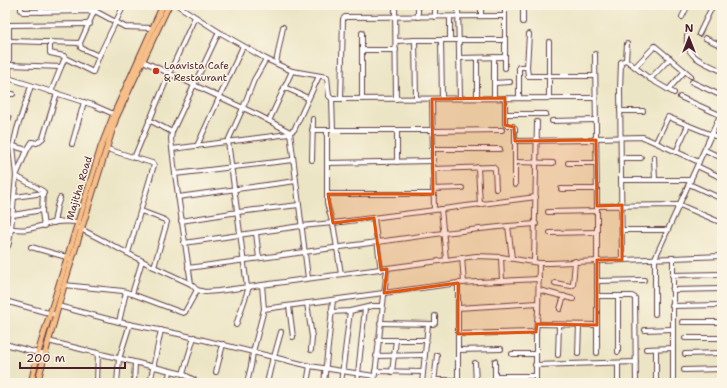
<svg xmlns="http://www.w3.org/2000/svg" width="727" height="388" viewBox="0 0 727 388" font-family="'Shantell Sans',sans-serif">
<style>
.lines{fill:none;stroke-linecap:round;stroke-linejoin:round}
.minor-casing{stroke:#623d42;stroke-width:6}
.major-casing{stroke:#623d42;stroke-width:7}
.minor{stroke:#fff;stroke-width:4}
.major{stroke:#f7be87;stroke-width:5}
.marked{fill:#e0560e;fill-opacity:0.2;stroke:#e0560e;stroke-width:3;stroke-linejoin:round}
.poi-dot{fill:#c8321e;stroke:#fcf5e5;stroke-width:1.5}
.labels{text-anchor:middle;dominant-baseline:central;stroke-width:3;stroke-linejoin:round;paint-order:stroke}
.poi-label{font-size:10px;fill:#4a1f2b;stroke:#fcf5e5;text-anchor:start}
.street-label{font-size:10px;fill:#4a1f2b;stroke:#fcf5e5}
</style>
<rect width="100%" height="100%" fill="#fcf5e5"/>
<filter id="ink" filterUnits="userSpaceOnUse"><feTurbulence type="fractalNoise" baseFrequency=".025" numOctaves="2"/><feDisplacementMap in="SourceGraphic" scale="8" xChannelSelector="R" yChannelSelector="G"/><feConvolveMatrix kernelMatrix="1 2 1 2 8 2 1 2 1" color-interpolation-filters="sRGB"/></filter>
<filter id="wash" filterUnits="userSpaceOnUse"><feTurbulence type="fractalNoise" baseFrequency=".012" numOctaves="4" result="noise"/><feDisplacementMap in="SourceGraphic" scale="16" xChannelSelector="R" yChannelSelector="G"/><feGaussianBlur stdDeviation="0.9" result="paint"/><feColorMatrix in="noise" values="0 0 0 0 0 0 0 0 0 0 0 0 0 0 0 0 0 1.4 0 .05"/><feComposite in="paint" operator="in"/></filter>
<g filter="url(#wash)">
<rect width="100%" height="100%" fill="#ece5c5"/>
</g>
<g filter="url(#ink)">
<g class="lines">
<g class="minor-casing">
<g id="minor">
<path d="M 21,5 L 21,10 L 23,12 L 95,11 L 125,27 L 152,28"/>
<path d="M 41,5 L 41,12"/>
<path d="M 177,5 L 219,32 L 266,59 L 292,71 L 327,77 L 329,96 L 332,99 L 333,130"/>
<path d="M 395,5 L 396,99"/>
<path d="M 458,5 L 460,98"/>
<path d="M 481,5 L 481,16"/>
<path d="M 523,5 L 523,22"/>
<path d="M 716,5 L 722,8"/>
<path d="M 418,17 L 418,5"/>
<path d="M 435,17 L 435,5"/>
<path d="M 682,17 L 688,5"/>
<path d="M 529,34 L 527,67 L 528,76 L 595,76"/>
<path d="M 699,34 L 713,5"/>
<path d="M 687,36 C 684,58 706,63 722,71"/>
<path d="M 705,38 L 722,46"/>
<path d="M 441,40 L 442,98"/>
<path d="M 450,40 L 450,17"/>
<path d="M 9,41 L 9,25 L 90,24"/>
<path d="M 396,41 L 415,40"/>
<path d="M 50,42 L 50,53 L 64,56 L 65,58 L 93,72 L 99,56 L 81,48 L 80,43"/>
<path d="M 549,42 L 549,98"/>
<path d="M 362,50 L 362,33"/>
<path d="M 595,54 L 597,206 L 597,353"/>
<path d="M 99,56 L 124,5"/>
<path d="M 459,58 L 505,57"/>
<path d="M 477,58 L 477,98"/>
<path d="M 626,60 L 627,44"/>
<path d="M 143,61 L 258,115 L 290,132 L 308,278"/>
<path d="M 276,63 L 283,27"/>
<path d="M 10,65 L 61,67 L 65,58"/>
<path d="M 635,67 L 655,46 L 691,76"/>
<path d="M 505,68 L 505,5"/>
<path d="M 5,77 L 93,105 L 116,115"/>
<path d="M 9,78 L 9,41 L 80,43 L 97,5"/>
<path d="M 650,79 L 670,58"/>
<path d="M 692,82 L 722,96"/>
<path d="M 494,83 L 510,82"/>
<path d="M 284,87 L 308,98"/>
<path d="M 668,90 L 685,71"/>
<path d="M 51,92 L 61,67"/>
<path d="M 5,94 L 13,94"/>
<path d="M 680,97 L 720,115"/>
<path d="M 416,98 L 415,40 L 505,40"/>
<path d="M 494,98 L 494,57"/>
<path d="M 505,98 L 505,124 L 508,126 L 513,126 L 515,128 L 515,185"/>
<path d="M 519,98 L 519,67 L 527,67"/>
<path d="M 332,99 L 595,98"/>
<path d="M 341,99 L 343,19 L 345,17 L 505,16"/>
<path d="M 362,99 L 362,50 L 396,50"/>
<path d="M 432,99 L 434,210"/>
<path d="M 620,111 L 643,111"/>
<path d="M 505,114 L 546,114"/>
<path d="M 5,118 L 9,118"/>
<path d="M 149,120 L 172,132"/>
<path d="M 269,121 L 292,71"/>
<path d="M 552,121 L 595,120"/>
<path d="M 312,130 L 432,130"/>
<path d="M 327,130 L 327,203 L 334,229 L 341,274"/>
<path d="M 397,130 L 397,162"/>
<path d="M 432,131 L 502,130"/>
<path d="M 290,132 L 294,130 L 319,76"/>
<path d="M 595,138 L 643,137 L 699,162"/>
<path d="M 515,141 L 596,140"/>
<path d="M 656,142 L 668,117 L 722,139"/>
<path d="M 72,144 L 84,102"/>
<path d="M 13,146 L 27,150 L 32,142 L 37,143 L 43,138 L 57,93"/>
<path d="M 197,146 L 243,46"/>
<path d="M 107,149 L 152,163 L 154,165 L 128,253"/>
<path d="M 172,149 L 289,134"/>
<path d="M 432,149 L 500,149"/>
<path d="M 27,150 L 16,176 L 43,191 L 42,212 L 44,226"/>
<path d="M 705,150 L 722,158"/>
<path d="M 676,152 L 688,125"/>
<path d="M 654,157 L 655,180"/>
<path d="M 134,158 L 169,74 L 195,17"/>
<path d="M 621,158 L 641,158"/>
<path d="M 312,160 L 313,119"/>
<path d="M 515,162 L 553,163"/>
<path d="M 327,163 L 433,161"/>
<path d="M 568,163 L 596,163"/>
<path d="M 697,166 L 722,178"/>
<path d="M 478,167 L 480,205"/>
<path d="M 433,169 L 493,167 L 495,169 L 496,189"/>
<path d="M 175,174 L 293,160"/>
<path d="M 621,180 L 691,180"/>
<path d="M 689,184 L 722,199"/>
<path d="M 433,189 L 462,188"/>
<path d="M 561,189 L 597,189"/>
<path d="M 328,194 L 434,194"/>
<path d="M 15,197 L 44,193"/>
<path d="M 178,197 L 296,181"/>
<path d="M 597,206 L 680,205 L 722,223"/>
<path d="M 441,209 L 446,259"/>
<path d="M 141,211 L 165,220 L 167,222 L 154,267"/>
<path d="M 548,212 L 597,211"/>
<path d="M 13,215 L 42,210"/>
<path d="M 374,218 L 381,270"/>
<path d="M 181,221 L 238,212 L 299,205"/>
<path d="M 54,223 L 57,206 L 60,198"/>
<path d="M 508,226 L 536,224"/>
<path d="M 5,227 C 28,234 37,225 57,222 C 65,221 72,222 79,222"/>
<path d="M 79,228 L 154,267 L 191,284 L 197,290 L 205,292 L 218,291 L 476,256 L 501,257 L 539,263 L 550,263 L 722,256"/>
<path d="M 622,230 L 668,230"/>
<path d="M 256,233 L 259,258"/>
<path d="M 550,233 L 597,232"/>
<path d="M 184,243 L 301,226 L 333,223 L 536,197"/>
<path d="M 5,247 L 8,246 L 9,243 L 11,229 L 16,176 L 13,146 L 17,129 L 31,86"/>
<path d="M 31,247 L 70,258"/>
<path d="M 462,257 L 464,283"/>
<path d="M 501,257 L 502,281"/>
<path d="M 622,260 L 620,90 L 621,62 L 626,60 L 650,79 L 674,93"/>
<path d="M 142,261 L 132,294 L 183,313 L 185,312 L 197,290"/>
<path d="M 534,262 L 537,122"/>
<path d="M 188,268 L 443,233 L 508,226 L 512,258"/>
<path d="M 672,275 L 722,274"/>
<path d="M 597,281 L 644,280"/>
<path d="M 458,283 L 458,334 L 536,332"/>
<path d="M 555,283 L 571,286 L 573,285 L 575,261"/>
<path d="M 191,284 L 175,174 L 171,139 L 172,132 L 219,32"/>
<path d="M 64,285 L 123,291 L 132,294"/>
<path d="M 247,287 L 228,141 L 243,108 L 254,80 L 266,59"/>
<path d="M 539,290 L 573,299"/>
<path d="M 672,290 L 722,289"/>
<path d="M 597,296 L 632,296 L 635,298 L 636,383"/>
<path d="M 5,301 L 56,315"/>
<path d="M 307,303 L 312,337 L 311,350"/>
<path d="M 58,306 L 119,322 L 179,334 L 310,366 L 374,376"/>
<path d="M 289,306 L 293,337"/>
<path d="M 672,306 L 722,305"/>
<path d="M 458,308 L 538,303"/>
<path d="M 264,309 L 458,283 L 539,279"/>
<path d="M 560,309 L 564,296"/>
<path d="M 331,312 L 350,311 L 372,306 L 382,306"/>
<path d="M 655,314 L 655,258 L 722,111"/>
<path d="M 119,322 L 126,292"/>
<path d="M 682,322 L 722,322"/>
<path d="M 380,323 L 433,324 L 435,323 L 435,316"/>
<path d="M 537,324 L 597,325"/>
<path d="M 236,325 L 249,287"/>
<path d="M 645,330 L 672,329"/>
<path d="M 458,334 L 458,383"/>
<path d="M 685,338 L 722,338"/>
<path d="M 378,340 L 426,340"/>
<path d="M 48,341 L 183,374 L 194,337"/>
<path d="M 5,344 L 45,355"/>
<path d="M 673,348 L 673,383"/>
<path d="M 646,349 L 673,348 L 673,258"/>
<path d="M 656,349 L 656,383"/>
<path d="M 458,350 L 501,349"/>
<path d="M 618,352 L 618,296"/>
<path d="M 512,354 L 535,354"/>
<path d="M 578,354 L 579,325"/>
<path d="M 685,354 L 722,353"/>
<path d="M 558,355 L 559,325"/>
<path d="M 376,356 L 425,355"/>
<path d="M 274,357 L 281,332"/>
<path d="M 495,361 L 495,383"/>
<path d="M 475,363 L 476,383"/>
<path d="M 618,363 L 618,383"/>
<path d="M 535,365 L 636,362"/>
<path d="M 684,370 L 722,369"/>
<path d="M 375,371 L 423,372"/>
<path d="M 216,372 L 223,344"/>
<path d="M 392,372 L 396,340"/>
<path d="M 183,374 L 194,380 L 196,383"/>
<path d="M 495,376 L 536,376"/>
<path d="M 435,380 L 458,380"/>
<path d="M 97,383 L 98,352"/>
<path d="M 117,383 L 119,359 L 130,324"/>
<path d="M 134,383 L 135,363"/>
<path d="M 150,383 L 161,330"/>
<path d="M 168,383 L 170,371"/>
<path d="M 247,383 L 251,366 L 253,352 L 264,309 L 262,285"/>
<path d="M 267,383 L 273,357"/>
<path d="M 307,383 L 310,366"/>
<path d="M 324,383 L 333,300"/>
<path d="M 341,383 L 350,311"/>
<path d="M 357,383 L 365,308"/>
<path d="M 374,383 L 387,269"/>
<path d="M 422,383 L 428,324"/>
<path d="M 434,383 L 437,355"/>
<path d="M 536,383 L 536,332 L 538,311 L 539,263"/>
</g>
</g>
<g class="major-casing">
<g id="major">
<path d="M 31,383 L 38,353 L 101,147 L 114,114 L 163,5"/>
<path d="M 37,383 L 65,282 L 116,118 L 169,5"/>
</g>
</g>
<use href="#minor" class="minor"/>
<use href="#major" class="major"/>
</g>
</g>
<path class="marked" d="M 505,98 L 505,125 L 514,127 L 515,141 L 596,140 L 597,206 L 622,205 L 622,260 L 597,260 L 597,325 L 537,324 L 536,332 L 458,334 L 458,283 L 384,293 L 387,269 L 381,270 L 374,218 L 333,223 L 328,194 L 433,194 L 432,99 Z"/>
<circle class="poi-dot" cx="156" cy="71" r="4"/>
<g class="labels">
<g class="poi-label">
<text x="164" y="65">Laavista Cafe<tspan x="164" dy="12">&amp; Restaurant</tspan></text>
</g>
<g class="street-label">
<text transform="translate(79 188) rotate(-73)">Majitha Road</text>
</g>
</g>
<rect width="727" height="388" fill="none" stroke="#fcf5e5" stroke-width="20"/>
<g transform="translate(689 38)" stroke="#fcf5e5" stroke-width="3" paint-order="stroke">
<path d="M0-3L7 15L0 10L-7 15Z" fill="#4a1f2b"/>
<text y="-6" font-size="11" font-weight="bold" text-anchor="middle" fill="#4a1f2b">N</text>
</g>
<path d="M20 362v6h105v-6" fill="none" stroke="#4a1f2b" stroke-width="2"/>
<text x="26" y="362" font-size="12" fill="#4a1f2b" stroke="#fcf5e5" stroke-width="3" paint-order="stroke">200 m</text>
</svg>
